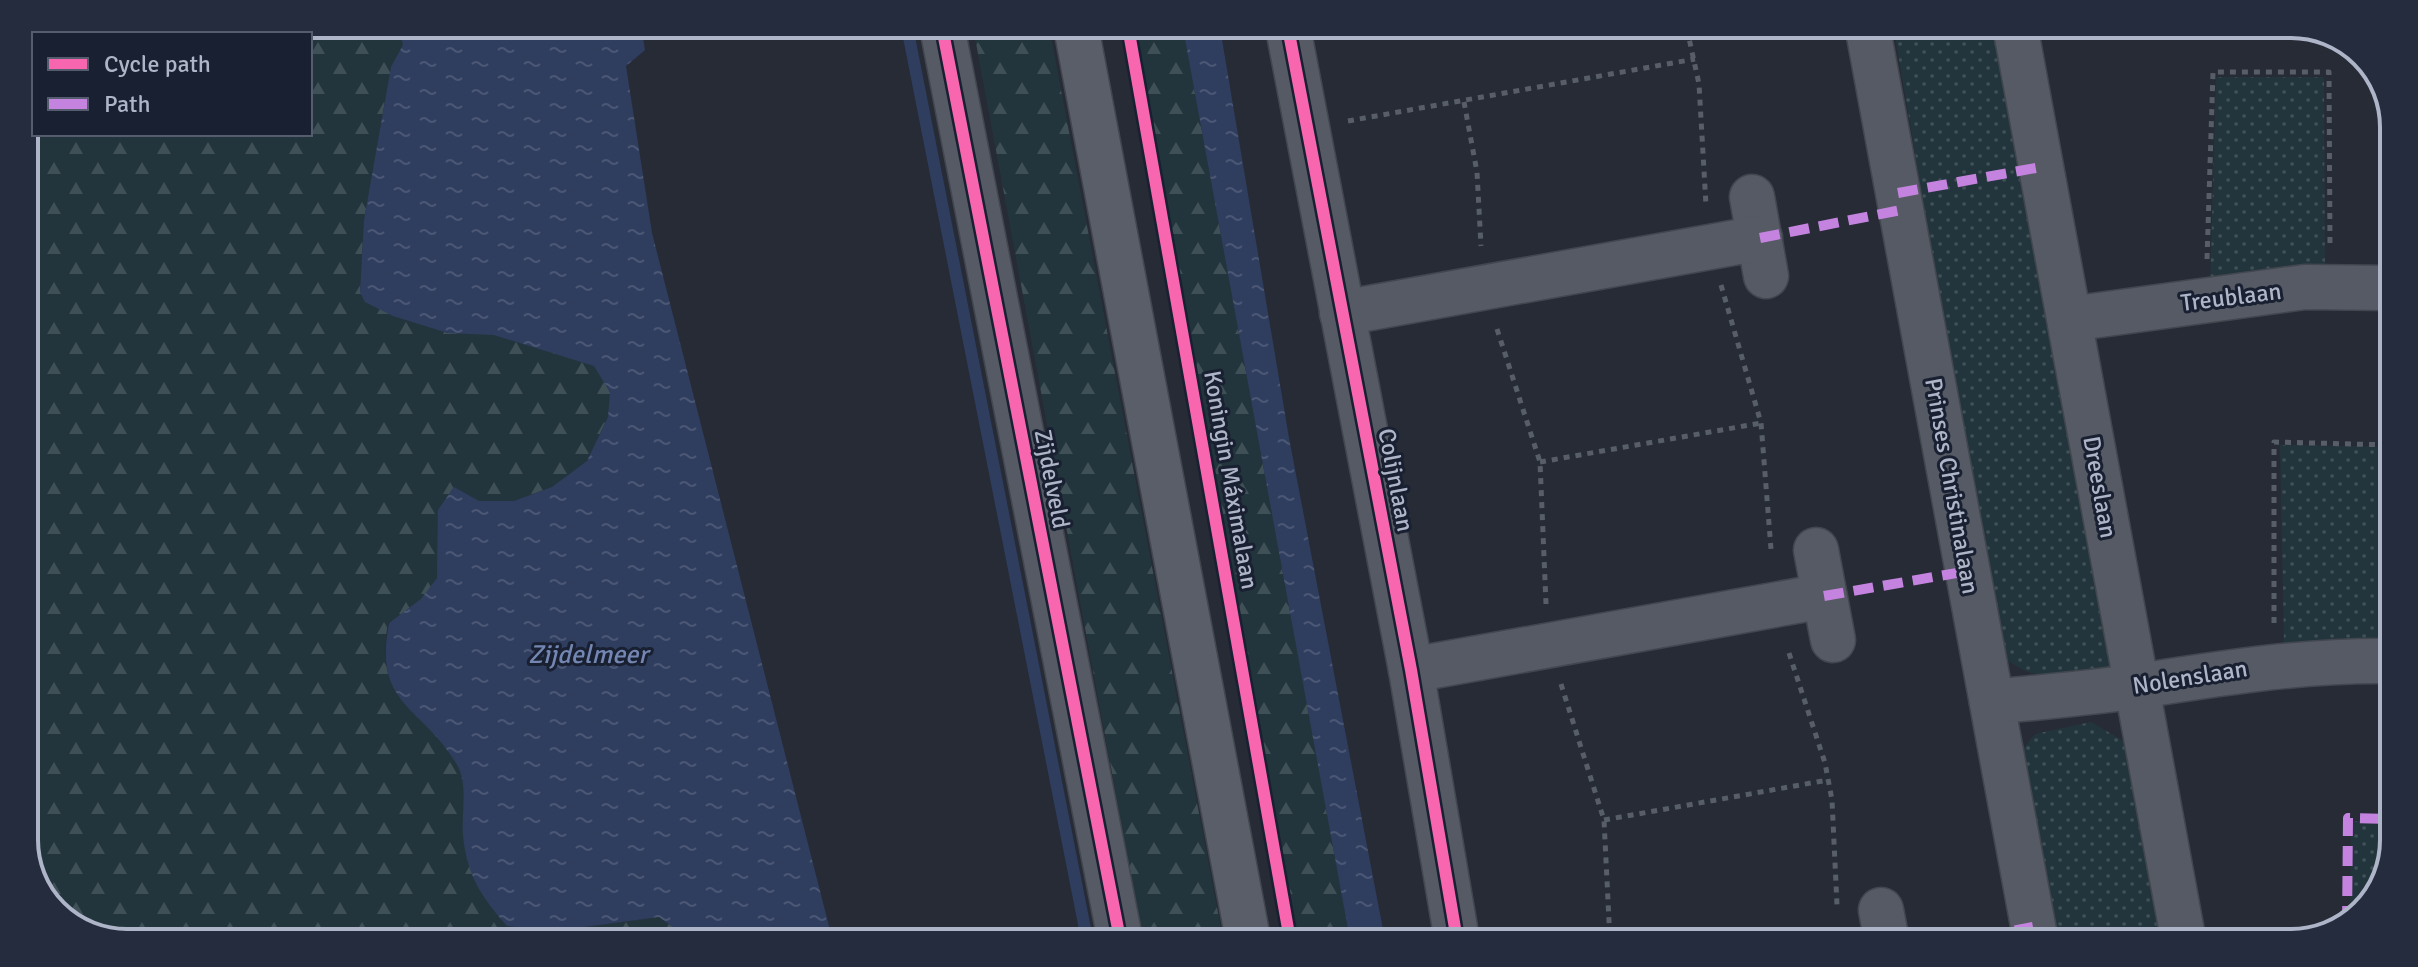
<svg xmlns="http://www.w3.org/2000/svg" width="2418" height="967" viewBox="0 0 2418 967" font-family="Signika,sans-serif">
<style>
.grass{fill:url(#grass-dots)}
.forest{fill:url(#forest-firs)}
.water{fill:url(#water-ripples)}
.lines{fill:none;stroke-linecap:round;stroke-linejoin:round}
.stream{stroke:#2f3d5f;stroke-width:12}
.street-casing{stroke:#42464f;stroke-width:47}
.secondary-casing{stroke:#42464f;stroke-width:47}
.path{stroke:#585e67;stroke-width:5;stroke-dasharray:6 6;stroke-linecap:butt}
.street{stroke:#565a64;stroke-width:44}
.secondary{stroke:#5a5e68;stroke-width:44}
.quiet{stroke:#c483df;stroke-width:10;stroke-dasharray:20 10;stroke-linecap:butt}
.cycleway-casing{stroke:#192031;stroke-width:17}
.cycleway{stroke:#f766af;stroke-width:12}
.labels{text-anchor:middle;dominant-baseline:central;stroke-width:6;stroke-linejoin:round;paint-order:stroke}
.street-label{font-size:24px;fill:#aeb5c8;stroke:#192031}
.water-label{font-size:26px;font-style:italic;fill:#7487b3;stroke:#192031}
.rim{fill:none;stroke:#aeb5c8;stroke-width:4}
</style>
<defs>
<pattern id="grass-dots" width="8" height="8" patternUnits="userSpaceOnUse" patternTransform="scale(2)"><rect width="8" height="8" fill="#23353c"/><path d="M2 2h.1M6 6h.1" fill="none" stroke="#405057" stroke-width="1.8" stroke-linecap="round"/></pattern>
<pattern id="forest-firs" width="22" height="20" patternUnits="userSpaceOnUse" patternTransform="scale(2)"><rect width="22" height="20" fill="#23353c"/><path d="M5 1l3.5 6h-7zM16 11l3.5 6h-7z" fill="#405057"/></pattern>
<pattern id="water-ripples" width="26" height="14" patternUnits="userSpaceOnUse" patternTransform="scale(2)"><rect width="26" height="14" fill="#2f3d5f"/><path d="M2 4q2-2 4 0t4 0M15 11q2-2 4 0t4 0" fill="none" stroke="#4b5774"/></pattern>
</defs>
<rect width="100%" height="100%" fill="#262b36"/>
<g class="grass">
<path d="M 1894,30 L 1996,31 L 2112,669 C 2067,675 2040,688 2001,655 Z"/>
<path d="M 2216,77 L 2324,77 L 2325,276 L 2210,290 Z"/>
<path d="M 2280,445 L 2390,447 L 2384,637 L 2284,643 Z"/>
<path d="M 2091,722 L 2127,743 L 2166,943 L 2054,942 L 2019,754 L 2035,734 Z"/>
<path d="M 2351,821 L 2387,822 L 2386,879 L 2350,923 Z"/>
</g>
<g class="forest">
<path d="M 127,24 L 398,25 L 404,45 L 391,67 L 364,220 L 360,292 L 447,333 L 494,334 L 595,366 L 610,392 L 608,417 L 587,461 L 552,487 L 514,501 L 479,501 L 454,487 C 425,527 446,536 437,576 C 432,597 405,611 388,623 C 373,708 424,705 457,764 C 468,785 463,815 463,837 L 554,931 L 659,917 L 677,930 L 674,937 L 88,935 L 45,902 L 24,847 L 24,121 L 34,99 L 34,134 L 310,134 L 310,34 L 103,34 Z"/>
<path d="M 973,27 L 1049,27 L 1223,939 L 1143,939 Z"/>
<path d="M 1130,28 L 1183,28 L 1350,940 L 1299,940 Z"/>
</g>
<g class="water">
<path d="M 398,25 L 641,26 L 645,50 L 626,66 L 652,233 L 832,938 L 674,937 L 677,930 L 659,917 L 554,931 L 507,926 C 481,896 467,876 463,835 C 461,812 469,784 456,763 C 421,705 373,706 389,623 L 421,599 L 437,578 L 438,510 L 454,487 L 479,501 L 514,501 L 552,487 L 587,461 L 608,417 L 610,392 L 594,366 L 494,335 L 448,333 L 393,316 L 365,302 L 360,292 L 364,220 L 391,67 L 403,45 Z"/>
<path d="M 1183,28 L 1220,28 L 1289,438 L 1385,940 L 1350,940 Z"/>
</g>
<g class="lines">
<path class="stream" d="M 907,27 L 1087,939"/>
<g class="street-casing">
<g id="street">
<path d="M 942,27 L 1120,939"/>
<path d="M 1288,28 L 1411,670 L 1457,940"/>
<path d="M 1868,30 L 2036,942"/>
<path d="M 2016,31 L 2184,943"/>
<path d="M 1752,197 L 1766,276"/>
<path d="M 1342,313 L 1760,238"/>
<path d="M 2070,319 L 2305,287 L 2392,288"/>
<path d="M 1816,550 L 1833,640"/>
<path d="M 1411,670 L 1824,596"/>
<path d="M 1992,702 C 2041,697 2090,693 2139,686 C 2223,673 2303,660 2388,661"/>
<path d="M 1881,910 L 1887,942"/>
</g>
</g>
<g class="secondary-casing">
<path id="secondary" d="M 1076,27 L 1248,939"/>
</g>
<g class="path">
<path d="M 1687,29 L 1699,84 L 1706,205"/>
<path d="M 1464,102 L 1477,172 L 1481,246"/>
<path d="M 1348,121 L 1695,59"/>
<path d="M 2207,259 L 2213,72 L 2329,72 L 2330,247"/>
<path d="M 1721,285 L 1761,423 L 1771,549"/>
<path d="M 1497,329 L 1540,462 L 1546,604"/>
<path d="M 1540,462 L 1761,423"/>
<path d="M 2274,623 L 2274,442 L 2391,445"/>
<path d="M 1789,653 L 1825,763 L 1832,800 L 1837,905"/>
<path d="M 1561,684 L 1604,820 L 1610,941"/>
<path d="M 1604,820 L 1828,780"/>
</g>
<use href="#street" class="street"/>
<use href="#secondary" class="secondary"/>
<g class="quiet">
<path d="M 1898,193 L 2041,167"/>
<path d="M 1760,238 L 1901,210"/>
<path d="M 1824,596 L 1968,571"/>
<path d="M 2347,926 L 2348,818 L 2387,819"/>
<path d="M 1956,942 L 2033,927"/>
</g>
<g class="cycleway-casing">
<g id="cycleway">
<path d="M 942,27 L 1120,939"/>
<path d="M 1128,27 L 1290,940"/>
<path d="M 1288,28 L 1411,670 L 1457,940"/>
</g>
</g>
<use href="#cycleway" class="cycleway"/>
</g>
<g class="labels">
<g class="street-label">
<text transform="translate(2231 297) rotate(-7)">Treublaan</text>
<text transform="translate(1052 479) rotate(79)">Zijdelveld</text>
<text transform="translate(1231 480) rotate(80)">Koningin Máximalaan</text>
<text transform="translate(1396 480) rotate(79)">Colijnlaan</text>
<text transform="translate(1952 486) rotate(80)">Prinses Christinalaan</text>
<text transform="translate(2100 487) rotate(80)">Dreeslaan</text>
<text transform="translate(2190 677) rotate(-9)">Nolenslaan</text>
</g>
<g class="water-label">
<text x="588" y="655">Zijdelmeer</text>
</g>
</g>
<path d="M0 0H2418V967H0ZM127 38H2291A89 89 0 0 1 2380 127V840A89 89 0 0 1 2291 929H127A89 89 0 0 1 38 840V127A89 89 0 0 1 127 38Z" fill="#252c3d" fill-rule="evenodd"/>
<path class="rim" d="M127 38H2291A89 89 0 0 1 2380 127V840A89 89 0 0 1 2291 929H127A89 89 0 0 1 38 840V127A89 89 0 0 1 127 38Z"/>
<rect x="32" y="32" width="280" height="104" fill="#192031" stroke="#555c6d" stroke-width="2"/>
<rect x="48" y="58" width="40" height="12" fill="#f766af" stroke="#555c6d" stroke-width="2"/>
<text x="104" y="72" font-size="24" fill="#aeb5c8">Cycle path</text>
<rect x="48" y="98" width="40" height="12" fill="#c483df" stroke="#555c6d" stroke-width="2"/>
<text x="104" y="112" font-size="24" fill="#aeb5c8">Path</text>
</svg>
